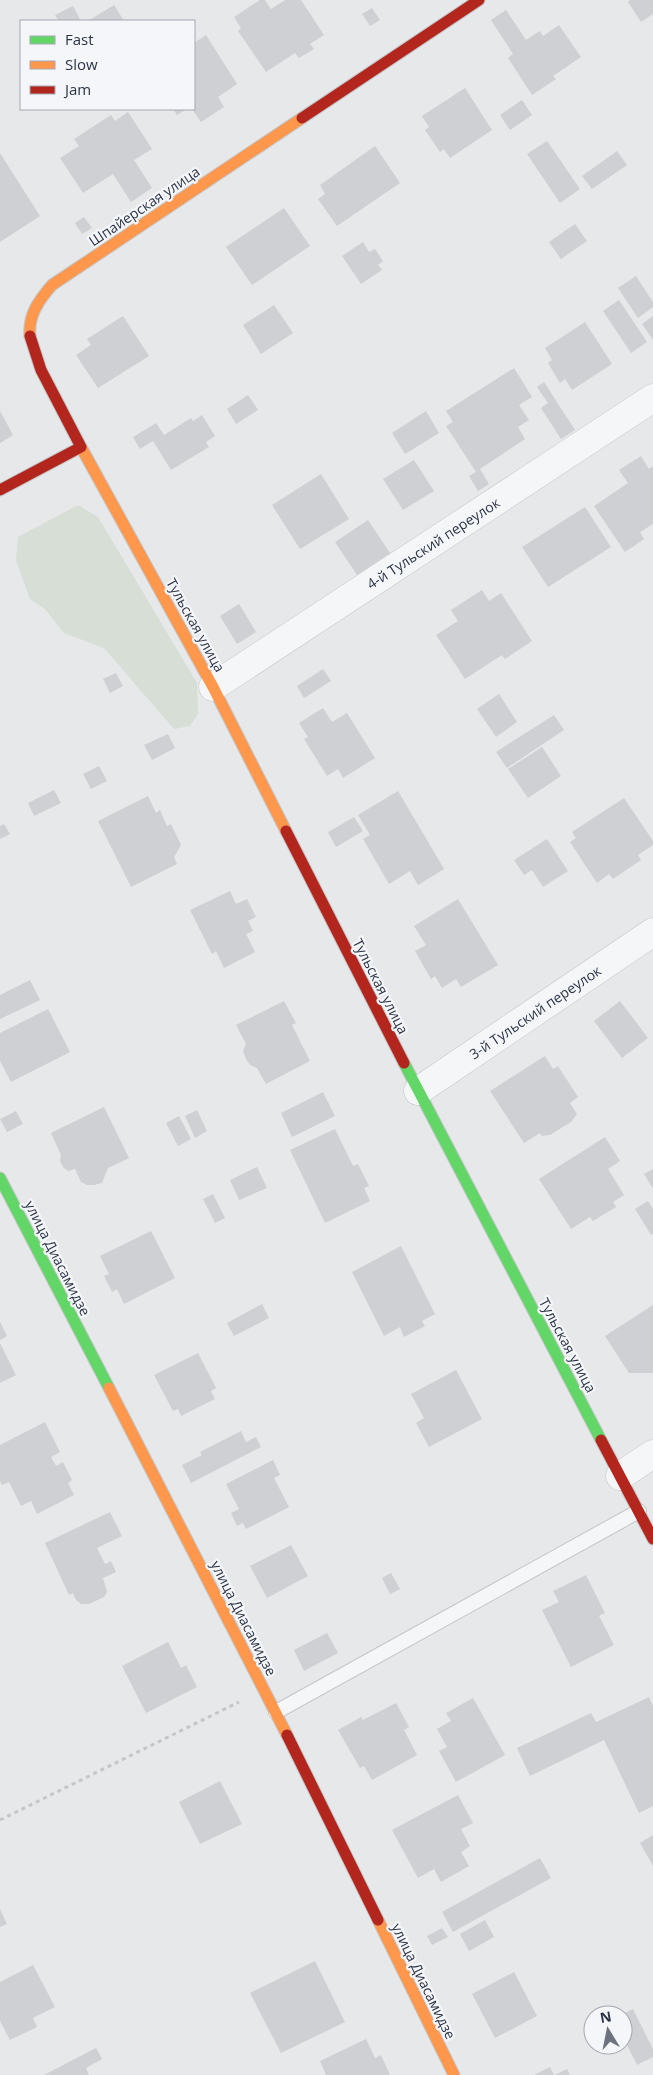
<svg xmlns="http://www.w3.org/2000/svg" width="653" height="2075" viewBox="0 0 653 2075" font-family="'Open Sans',sans-serif">
<style>
.green{fill:#d6ded6}
.building{fill:#ced0d3}
.lines{fill:none;stroke-linecap:round;stroke-linejoin:round}
.lane-casing{stroke:#c4c6c8;stroke-width:16}
.street-casing{stroke:#c4c6c8;stroke-width:29}
.fast-casing{stroke:#c4c6c8;stroke-width:13}
.slow-casing{stroke:#c4c6c8;stroke-width:13}
.jam-casing{stroke:#c4c6c8;stroke-width:13}
.path{stroke:#c5c6ca;stroke-width:3;stroke-dasharray:4 4;stroke-linecap:butt}
.lane{stroke:#f5f6f7;stroke-width:14}
.street{stroke:#f5f6f7;stroke-width:28}
.fast{stroke:#63d668;stroke-width:11}
.slow{stroke:#ff974d;stroke-width:11}
.jam{stroke:#b3261e;stroke-width:11}
.labels{text-anchor:middle;dominant-baseline:central;stroke-width:4.5;stroke-linejoin:round;paint-order:stroke}
.street-label{font-size:14px;fill:#2b3445;stroke:#f4f6f9}
</style>
<rect width="100%" height="100%" fill="#e6e8ea"/>
<path class="green" d="M 78,505 L 98,517 L 197,683 L 198,714 L 190,726 L 174,729 L 104,648 L 64,633 L 45,609 L 30,599 L 16,560 L 18,537 Z"/>
<g class="building">
<path d="M 260,0 L 265,0 L 271,9 L 285,0 L 301,0 L 324,35 L 310,44 L 314,49 L 299,58 L 295,53 L 266,72 L 238,31 L 241,28 L 234,17 Z"/>
<path d="M 630,0 L 653,0 L 653,14 L 641,22 L 628,2 Z"/>
<path d="M 114,5 L 124,21 L 88,21 Z"/>
<path d="M 73,6 L 81,21 L 59,21 L 55,15 Z"/>
<path d="M 372,8 L 380,20 L 370,26 L 362,14 Z"/>
<path d="M 506,10 L 526,40 L 540,31 L 543,36 L 559,25 L 581,57 L 553,76 L 556,79 L 532,95 L 508,58 L 513,54 L 491,20 Z"/>
<path d="M 206,35 L 237,84 L 218,97 L 224,107 L 201,122 L 192,109 L 194,109 L 194,43 Z"/>
<path d="M 465,88 L 492,130 L 450,158 L 444,149 L 440,152 L 425,130 L 429,127 L 422,116 Z"/>
<path d="M 522,100 L 532,115 L 510,130 L 500,115 Z"/>
<path d="M 173,109 L 187,109 L 177,115 Z"/>
<path d="M 128,112 L 152,149 L 134,160 L 152,188 L 131,202 L 113,174 L 83,193 L 60,158 L 79,146 L 74,139 L 111,115 L 115,121 Z"/>
<path d="M 547,141 L 580,189 L 560,203 L 527,154 Z"/>
<path d="M 375,146 L 400,183 L 337,226 L 318,199 L 325,194 L 320,185 Z"/>
<path d="M 617,151 L 627,165 L 592,189 L 582,176 Z"/>
<path d="M 0,153 L 40,216 L 0,242 Z"/>
<path d="M 284,208 L 310,246 L 252,285 L 226,247 Z"/>
<path d="M 84,217 L 92,228 L 82,234 L 75,223 Z"/>
<path d="M 575,224 L 587,241 L 561,259 L 549,242 Z"/>
<path d="M 363,242 L 369,252 L 375,249 L 383,261 L 378,265 L 382,270 L 361,284 L 342,256 Z"/>
<path d="M 636,276 L 653,302 L 653,307 L 638,318 L 618,288 Z"/>
<path d="M 619,300 L 647,342 L 631,353 L 603,311 Z"/>
<path d="M 274,305 L 293,333 L 261,354 L 243,325 Z"/>
<path d="M 123,316 L 149,356 L 98,388 L 76,355 L 91,345 L 87,339 Z"/>
<path d="M 653,316 L 653,340 L 642,324 Z"/>
<path d="M 585,322 L 612,364 L 572,390 L 565,379 L 560,383 L 548,363 L 552,360 L 545,348 Z"/>
<path d="M 514,368 L 532,397 L 519,405 L 529,420 L 518,427 L 525,439 L 480,469 L 489,484 L 478,491 L 469,476 L 476,472 L 446,426 L 453,422 L 446,411 Z"/>
<path d="M 544,382 L 575,430 L 561,439 L 541,408 L 548,403 L 537,387 Z"/>
<path d="M 248,395 L 258,410 L 236,424 L 227,409 Z"/>
<path d="M 0,411 L 13,435 L 0,443 Z"/>
<path d="M 426,411 L 439,433 L 405,454 L 392,433 Z"/>
<path d="M 202,415 L 215,436 L 206,442 L 209,447 L 171,470 L 153,441 L 140,449 L 133,437 L 156,423 L 164,435 L 191,418 L 193,421 Z"/>
<path d="M 641,456 L 649,469 L 653,466 L 653,524 L 640,532 L 644,539 L 625,552 L 594,506 L 628,483 L 619,470 Z"/>
<path d="M 414,460 L 434,491 L 403,510 L 383,479 Z"/>
<path d="M 321,474 L 349,519 L 300,549 L 272,505 Z"/>
<path d="M 585,507 L 611,547 L 548,587 L 522,547 Z"/>
<path d="M 368,520 L 390,553 L 357,575 L 335,542 Z"/>
<path d="M 482,590 L 489,601 L 501,593 L 532,641 L 505,659 L 502,655 L 465,679 L 436,635 L 458,621 L 451,610 Z"/>
<path d="M 239,604 L 256,632 L 237,644 L 220,616 Z"/>
<path d="M 323,669 L 331,681 L 304,698 L 297,686 Z"/>
<path d="M 116,673 L 123,686 L 110,693 L 103,679 Z"/>
<path d="M 499,694 L 517,722 L 496,737 L 477,709 Z"/>
<path d="M 323,708 L 332,722 L 347,713 L 375,758 L 343,778 L 338,769 L 327,776 L 304,739 L 308,737 L 299,723 Z"/>
<path d="M 554,715 L 564,730 L 507,768 L 496,752 Z"/>
<path d="M 168,734 L 175,748 L 152,760 L 144,745 Z"/>
<path d="M 542,747 L 561,776 L 528,798 L 508,769 Z"/>
<path d="M 99,766 L 107,781 L 91,789 L 83,774 Z"/>
<path d="M 54,790 L 61,803 L 34,816 L 28,803 Z"/>
<path d="M 398,791 L 444,869 L 418,885 L 410,871 L 389,884 L 363,839 L 370,835 L 358,815 Z"/>
<path d="M 148,796 L 156,813 L 160,810 L 167,826 L 171,824 L 181,845 L 174,857 L 177,864 L 131,887 L 98,821 Z"/>
<path d="M 624,798 L 653,841 L 653,845 L 638,855 L 641,860 L 613,879 L 609,874 L 597,883 L 570,842 L 576,838 L 572,832 Z"/>
<path d="M 354,817 L 363,831 L 336,847 L 328,832 Z"/>
<path d="M 4,824 L 10,834 L 0,839 L 0,826 Z"/>
<path d="M 547,839 L 568,871 L 543,887 L 532,870 L 524,875 L 514,860 Z"/>
<path d="M 230,891 L 236,904 L 247,899 L 256,917 L 248,921 L 253,931 L 246,934 L 255,952 L 224,968 L 216,951 L 212,954 L 190,910 Z"/>
<path d="M 458,899 L 498,965 L 461,987 L 456,979 L 442,988 L 435,976 L 431,979 L 415,951 L 426,945 L 414,926 Z"/>
<path d="M 30,980 L 40,1000 L 0,1019 L 0,995 Z"/>
<path d="M 284,1001 L 296,1023 L 292,1025 L 310,1061 L 266,1084 L 257,1068 L 250,1065 L 246,1059 L 243,1051 L 246,1044 L 236,1025 Z"/>
<path d="M 620,1001 L 648,1038 L 622,1058 L 594,1021 Z"/>
<path d="M 48,1009 L 70,1052 L 11,1082 L 0,1061 L 0,1033 Z"/>
<path d="M 545,1056 L 553,1069 L 558,1066 L 578,1097 L 570,1103 L 577,1114 L 571,1122 L 550,1135 L 542,1136 L 540,1133 L 524,1143 L 490,1091 Z"/>
<path d="M 323,1092 L 335,1116 L 292,1137 L 281,1113 Z"/>
<path d="M 104,1107 L 129,1158 L 108,1168 L 102,1183 L 94,1185 L 87,1185 L 81,1182 L 75,1169 L 68,1171 L 63,1167 L 60,1161 L 61,1155 L 51,1133 Z"/>
<path d="M 197,1110 L 207,1131 L 195,1138 L 185,1116 Z"/>
<path d="M 16,1111 L 23,1124 L 7,1132 L 0,1119 Z"/>
<path d="M 179,1116 L 191,1139 L 178,1146 L 166,1123 Z"/>
<path d="M 335,1129 L 353,1166 L 358,1164 L 369,1186 L 364,1188 L 370,1201 L 325,1223 L 290,1150 Z"/>
<path d="M 605,1137 L 620,1161 L 608,1169 L 624,1195 L 613,1202 L 616,1207 L 593,1221 L 590,1217 L 571,1229 L 539,1179 Z"/>
<path d="M 257,1167 L 267,1188 L 239,1200 L 230,1180 Z"/>
<path d="M 653,1169 L 653,1189 L 644,1174 Z"/>
<path d="M 213,1194 L 225,1218 L 215,1223 L 203,1199 Z"/>
<path d="M 648,1201 L 653,1209 L 653,1234 L 651,1235 L 635,1209 Z"/>
<path d="M 151,1231 L 175,1278 L 124,1304 L 117,1289 L 112,1292 L 104,1276 L 109,1274 L 100,1256 Z"/>
<path d="M 401,1246 L 435,1314 L 422,1321 L 425,1326 L 404,1337 L 400,1327 L 384,1336 L 352,1272 Z"/>
<path d="M 262,1304 L 269,1318 L 234,1336 L 227,1323 Z"/>
<path d="M 653,1305 L 653,1373 L 629,1373 L 605,1336 Z"/>
<path d="M 0,1322 L 7,1336 L 0,1340 Z"/>
<path d="M 0,1343 L 16,1375 L 0,1383 Z"/>
<path d="M 198,1353 L 216,1388 L 211,1391 L 215,1399 L 181,1416 L 178,1409 L 173,1411 L 154,1375 Z"/>
<path d="M 456,1370 L 482,1419 L 429,1447 L 416,1423 L 424,1418 L 411,1394 Z"/>
<path d="M 45,1422 L 60,1452 L 51,1457 L 56,1466 L 63,1462 L 72,1480 L 68,1483 L 74,1495 L 37,1514 L 31,1501 L 21,1506 L 9,1482 L 2,1485 L 0,1481 L 0,1445 Z"/>
<path d="M 241,1431 L 246,1442 L 256,1437 L 261,1447 L 191,1483 L 182,1465 L 202,1455 L 200,1452 Z"/>
<path d="M 273,1460 L 280,1475 L 274,1478 L 289,1507 L 246,1529 L 243,1523 L 237,1526 L 231,1513 L 239,1509 L 226,1484 Z"/>
<path d="M 110,1512 L 122,1536 L 97,1548 L 105,1564 L 111,1561 L 116,1572 L 103,1578 L 107,1592 L 104,1597 L 89,1604 L 81,1604 L 76,1600 L 73,1593 L 69,1595 L 45,1543 Z"/>
<path d="M 291,1545 L 308,1576 L 267,1598 L 250,1566 Z"/>
<path d="M 391,1573 L 400,1589 L 390,1594 L 382,1578 Z"/>
<path d="M 586,1575 L 605,1613 L 599,1616 L 614,1645 L 571,1667 L 542,1610 L 559,1602 L 553,1591 Z"/>
<path d="M 327,1633 L 338,1653 L 304,1671 L 294,1650 Z"/>
<path d="M 168,1642 L 181,1668 L 186,1665 L 197,1687 L 146,1713 L 122,1666 Z"/>
<path d="M 649,1697 L 653,1706 L 653,1806 L 639,1813 L 604,1740 L 530,1776 L 517,1748 L 591,1713 L 596,1722 Z"/>
<path d="M 473,1698 L 505,1755 L 456,1782 L 439,1751 L 447,1747 L 437,1729 L 451,1721 L 446,1713 Z"/>
<path d="M 396,1703 L 409,1727 L 404,1730 L 417,1755 L 372,1780 L 364,1766 L 360,1768 L 338,1730 L 361,1717 L 363,1720 Z"/>
<path d="M 220,1781 L 242,1824 L 200,1844 L 179,1802 Z"/>
<path d="M 458,1795 L 473,1823 L 461,1829 L 470,1846 L 461,1852 L 469,1866 L 441,1882 L 434,1869 L 418,1878 L 392,1830 Z"/>
<path d="M 653,1835 L 653,1866 L 640,1843 Z"/>
<path d="M 540,1858 L 551,1878 L 453,1932 L 442,1912 Z"/>
<path d="M 0,1909 L 7,1924 L 0,1927 Z"/>
<path d="M 485,1920 L 494,1937 L 469,1951 L 460,1934 Z"/>
<path d="M 442,1928 L 448,1937 L 432,1945 L 427,1936 Z"/>
<path d="M 315,1961 L 345,2022 L 281,2053 L 250,1993 Z"/>
<path d="M 33,1965 L 55,2007 L 33,2018 L 37,2027 L 10,2040 L 0,2021 L 0,1982 Z"/>
<path d="M 514,1972 L 537,2016 L 495,2038 L 472,1994 Z"/>
<path d="M 633,2009 L 653,2049 L 653,2057 L 637,2065 L 623,2037 L 623,2014 Z"/>
<path d="M 366,2039 L 375,2058 L 381,2055 L 390,2075 L 326,2075 L 320,2061 Z"/>
<path d="M 96,2048 L 102,2059 L 86,2068 L 89,2075 L 44,2075 Z"/>
<path d="M 550,2067 L 554,2075 L 534,2075 Z"/>
<path d="M 567,2069 L 570,2075 L 555,2075 Z"/>
</g>
<g class="lines">
<g class="lane-casing">
<path id="lane" d="M 276,1712 L 639,1511"/>
</g>
<g class="street-casing">
<g id="street">
<path d="M 213,687 L 653,398"/>
<path d="M 418,1091 L 653,932"/>
<path d="M 620,1476 L 653,1454"/>
</g>
</g>
<g class="fast-casing">
<g id="fast">
<path d="M 404,1063 L 601,1440"/>
<path d="M 0,1178 L 109,1388"/>
</g>
</g>
<g class="slow-casing">
<g id="slow">
<path d="M 30,336 C 28,315 39,300 52,285 L 302,118"/>
<path d="M 81,447 L 213,687 L 286,831"/>
<path d="M 109,1388 L 287,1735"/>
<path d="M 378,1920 L 454,2075"/>
</g>
</g>
<g class="jam-casing">
<g id="jam">
<path d="M 302,118 L 479,0"/>
<path d="M 0,490 L 81,447 L 41,370 L 30,336"/>
<path d="M 286,831 L 404,1063"/>
<path d="M 601,1440 L 653,1539"/>
<path d="M 287,1735 L 378,1920"/>
</g>
</g>
<path class="path" d="M 0,1820 L 239,1702"/>
<use href="#lane" class="lane"/>
<use href="#street" class="street"/>
<use href="#fast" class="fast"/>
<use href="#slow" class="slow"/>
<use href="#jam" class="jam"/>
</g>
<g class="labels">
<g class="street-label">
<text transform="translate(144 206) rotate(-34)">Шпайерская улица</text>
<text transform="translate(433 543) rotate(-33)">4-й Тульский переулок</text>
<text transform="translate(196 625) rotate(61)">Тульская улица</text>
<text transform="translate(381 986) rotate(63)">Тульская улица</text>
<text transform="translate(535 1012) rotate(-34)">3-й Тульский переулок</text>
<text transform="translate(58 1258) rotate(63)">улица Диасамидзе</text>
<text transform="translate(568 1345) rotate(62)">Тульская улица</text>
<text transform="translate(244 1618) rotate(63)">улица Диасамидзе</text>
<text transform="translate(424 1981) rotate(64)">улица Диасамидзе</text>
</g>
</g>
<rect x="20" y="20" width="175" height="90" fill="#f4f6f9" stroke="#a4a8b1"/>
<rect x="30" y="36" width="25" height="8" fill="#63d668" stroke="#a4a8b1"/>
<text x="65" y="45" font-size="15" fill="#2b3445">Fast</text>
<rect x="30" y="61" width="25" height="8" fill="#ff974d" stroke="#a4a8b1"/>
<text x="65" y="70" font-size="15" fill="#2b3445">Slow</text>
<rect x="30" y="86" width="25" height="8" fill="#b3261e" stroke="#a4a8b1"/>
<text x="65" y="95" font-size="15" fill="#2b3445">Jam</text>
<g transform="translate(608 2030) rotate(350)"><circle r="24" fill="#f4f6f9" stroke="#a4a8b1"/>
<path d="M0-4L9 19L0 12L-9 19Z" fill="#6c737f"/>
<text y="-8" font-size="14" font-weight="bold" text-anchor="middle" fill="#2b3445">N</text>
</g>
</svg>
